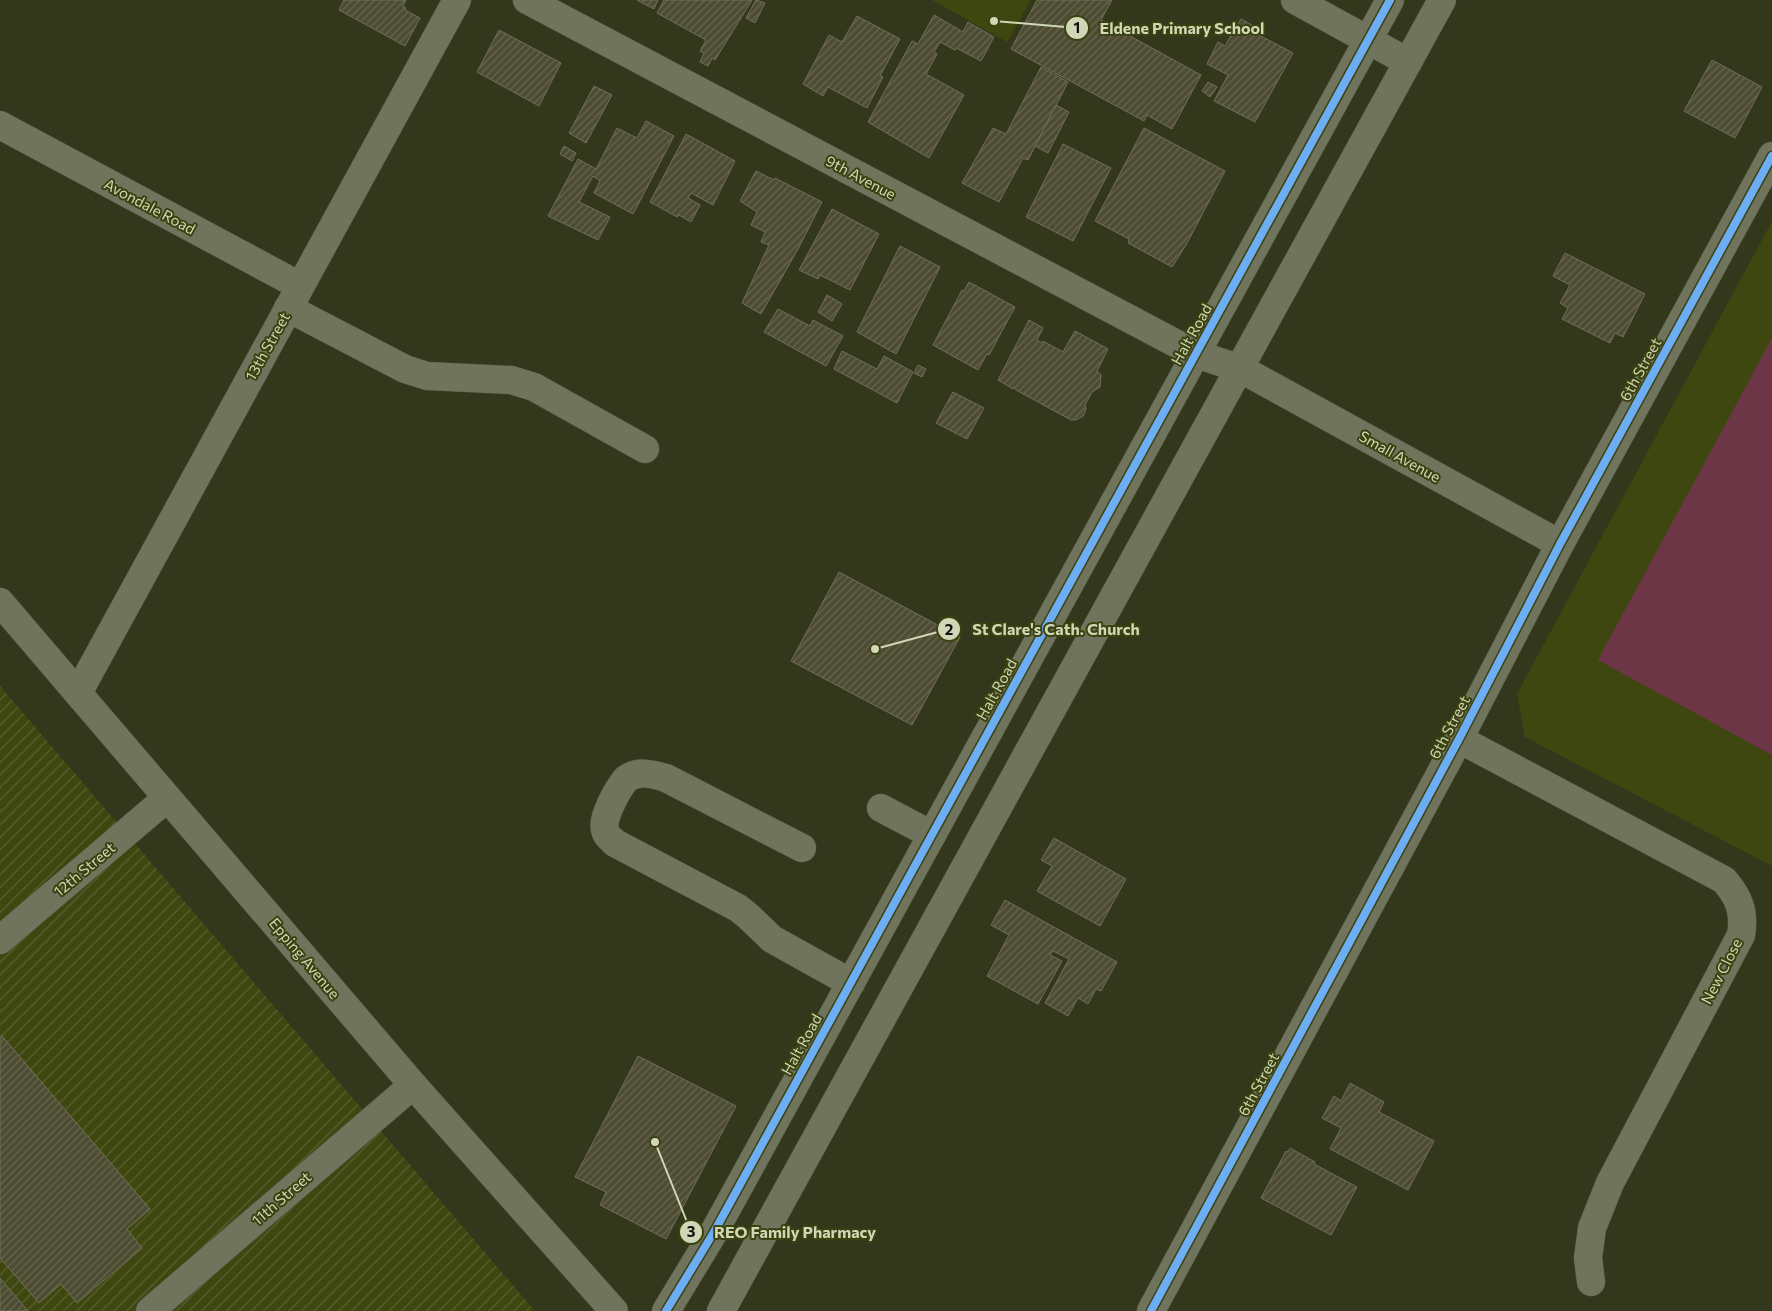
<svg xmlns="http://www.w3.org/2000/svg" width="1772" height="1311" viewBox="0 0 1772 1311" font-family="Commissioner,sans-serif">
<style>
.built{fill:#3e4710}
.industrial{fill:url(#industrial-furrows)}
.pitch{fill:#6c3647}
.building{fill:url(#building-hatch);stroke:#717057}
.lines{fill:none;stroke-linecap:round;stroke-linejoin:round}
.minor-casing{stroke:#4f533c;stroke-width:29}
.minor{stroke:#70745c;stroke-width:28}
.cycleway-casing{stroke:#3b4210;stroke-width:11}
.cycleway{stroke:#6dadf4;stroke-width:8}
.labels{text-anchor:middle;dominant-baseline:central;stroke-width:4;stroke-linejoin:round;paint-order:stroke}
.street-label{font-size:15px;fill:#cfd7b6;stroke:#3b4210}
.leader{fill:none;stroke:#cfd7b6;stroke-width:2}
.callout-dot{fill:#cfd7b6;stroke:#3b4210;stroke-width:2}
.mark-label{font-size:15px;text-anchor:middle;font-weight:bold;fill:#111}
.callout-label{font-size:16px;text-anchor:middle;font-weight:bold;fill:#cfd7b6;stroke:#3b4210;stroke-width:4;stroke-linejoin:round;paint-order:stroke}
</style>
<defs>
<pattern id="industrial-furrows" width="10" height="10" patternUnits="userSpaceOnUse" patternTransform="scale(1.25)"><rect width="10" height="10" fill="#3e4710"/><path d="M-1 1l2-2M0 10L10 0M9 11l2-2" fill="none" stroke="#596131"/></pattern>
<pattern id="building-hatch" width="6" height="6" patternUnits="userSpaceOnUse" patternTransform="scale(1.25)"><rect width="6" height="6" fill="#4d4c33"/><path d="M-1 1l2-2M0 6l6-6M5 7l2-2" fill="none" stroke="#66654e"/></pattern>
</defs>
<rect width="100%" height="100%" fill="#33371b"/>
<g class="built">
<path d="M 932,0 L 1031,0 L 1007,42 Z"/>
<path d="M 1772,221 L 1772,866 L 1525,737 L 1517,694 Z"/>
</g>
<path class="industrial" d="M 0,686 L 535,1311 L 0,1311 Z"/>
<path class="pitch" d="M 1772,338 L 1772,755 L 1598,660 Z"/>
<g class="building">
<path d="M 344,0 L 406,0 L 403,6 L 406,8 L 405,10 L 420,18 L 405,46 L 339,10 Z"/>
<path d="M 637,0 L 658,0 L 654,9 Z"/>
<path d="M 664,0 L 752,0 L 715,60 L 712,58 L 708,66 L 700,62 L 704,53 L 700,51 L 706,40 L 657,13 Z"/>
<path d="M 756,0 L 765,3 L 755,23 L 746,18 Z"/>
<path d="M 1037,0 L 1112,0 L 1101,20 L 1201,75 L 1172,129 L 1147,115 L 1144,121 L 1011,49 Z"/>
<path d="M 934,15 L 963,32 L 968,22 L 994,37 L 981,61 L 956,48 L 955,50 L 940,42 L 934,52 L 937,54 L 926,74 L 964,95 L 929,158 L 868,122 L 912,41 L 918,44 Z"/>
<path d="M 857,16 L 900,39 L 880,76 L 883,77 L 867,108 L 828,87 L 823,96 L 803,84 L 829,35 L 842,42 Z"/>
<path d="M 1241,19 L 1259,29 L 1257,34 L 1293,53 L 1255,122 L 1214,101 L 1228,75 L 1207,64 L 1218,42 L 1225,46 Z"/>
<path d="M 499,30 L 561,63 L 539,106 L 477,72 Z"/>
<path d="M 1712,60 L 1762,87 L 1735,138 L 1684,111 Z"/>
<path d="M 1041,67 L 1068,82 L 1028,160 L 1023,158 L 999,202 L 962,183 L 993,128 L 1006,134 Z"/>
<path d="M 1208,82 L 1217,87 L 1210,97 L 1202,91 Z"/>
<path d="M 594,86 L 612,95 L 586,143 L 569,133 Z"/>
<path d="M 1056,105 L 1069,112 L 1048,153 L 1035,146 Z"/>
<path d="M 646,121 L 674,136 L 633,214 L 594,193 L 600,181 L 593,176 L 579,202 L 610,217 L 598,240 L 548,216 L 578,159 L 596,169 L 617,128 L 637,138 Z"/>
<path d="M 1144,128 L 1225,171 L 1186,245 L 1172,267 L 1128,243 L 1129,239 L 1095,221 Z"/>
<path d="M 686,134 L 735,161 L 713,205 L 691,193 L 688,198 L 700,205 L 691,222 L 679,215 L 677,217 L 650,202 Z"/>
<path d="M 1063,144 L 1111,168 L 1073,241 L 1026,217 Z"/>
<path d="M 564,146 L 576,153 L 572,161 L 560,154 Z"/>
<path d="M 756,171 L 774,180 L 775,178 L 822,202 L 798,249 L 761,314 L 742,303 L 769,245 L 761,242 L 765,232 L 751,225 L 757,212 L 740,201 Z"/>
<path d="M 832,209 L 879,234 L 850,290 L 820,275 L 818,279 L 799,270 Z"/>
<path d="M 900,246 L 940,267 L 896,354 L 857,332 Z"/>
<path d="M 1565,253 L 1645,294 L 1623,337 L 1615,333 L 1610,343 L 1562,319 L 1568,308 L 1560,303 L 1570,285 L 1553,276 Z"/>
<path d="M 969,282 L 1015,307 L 989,355 L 987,354 L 978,370 L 933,345 L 962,290 L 964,291 Z"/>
<path d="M 827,295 L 842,304 L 832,321 L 818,312 Z"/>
<path d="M 778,309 L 810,326 L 813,320 L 843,336 L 826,366 L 764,332 Z"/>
<path d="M 1029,320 L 1043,328 L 1037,340 L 1042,343 L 1043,341 L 1063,352 L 1075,331 L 1108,349 L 1097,371 L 1101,375 L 1100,387 L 1092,392 L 1085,405 L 1086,409 L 1083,416 L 1076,420 L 1071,420 L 1016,390 L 1014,387 L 1013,389 L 998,380 Z"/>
<path d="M 842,351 L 877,369 L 884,356 L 913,372 L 897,403 L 834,369 Z"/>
<path d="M 918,365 L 926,369 L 922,377 L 914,373 Z"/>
<path d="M 953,392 L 984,408 L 967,439 L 936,423 Z"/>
<path d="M 839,572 L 960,637 L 912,725 L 791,661 Z"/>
<path d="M 1054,838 L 1126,879 L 1100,926 L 1037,891 L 1052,866 L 1041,860 Z"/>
<path d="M 1005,900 L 1117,962 L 1101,991 L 1096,989 L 1088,1004 L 1078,998 L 1068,1016 L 1045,1003 L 1069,959 L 1053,951 L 1050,955 L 1062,961 L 1038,1004 L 987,976 L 1009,935 L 991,925 Z"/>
<path d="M 2,1036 L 150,1209 L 127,1229 L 142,1248 L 77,1303 L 61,1284 L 39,1303 L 0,1258 L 0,1037 Z"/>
<path d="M 638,1056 L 736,1106 L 666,1239 L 600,1205 L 606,1192 L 575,1177 Z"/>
<path d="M 1350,1083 L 1384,1102 L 1379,1112 L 1434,1141 L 1408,1190 L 1330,1149 L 1341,1128 L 1322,1118 L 1334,1096 L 1341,1101 Z"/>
<path d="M 1290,1148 L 1315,1162 L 1314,1164 L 1357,1187 L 1331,1235 L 1261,1198 L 1286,1151 L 1288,1152 Z"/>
<path d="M 0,1278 L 28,1311 L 0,1311 Z"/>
</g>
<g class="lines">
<g class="minor-casing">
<g id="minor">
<path d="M 527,0 L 1196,354 L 1241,369 L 1560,544"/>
<path d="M 1295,0 L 1408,62"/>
<path d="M 0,125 L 300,286"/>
<path d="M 288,308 L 405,369 L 427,376 L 511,380 L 534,387 L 645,449"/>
<path d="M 0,602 L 413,1085 L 614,1311"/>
<path d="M 78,693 L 457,0"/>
<path d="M 1459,739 L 1724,880 C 1739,897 1745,912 1741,935 L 1610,1183 L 1592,1228 L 1588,1258 L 1591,1282"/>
<path d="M 881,808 L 932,835"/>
<path d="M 802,848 L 666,778 C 652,774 638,770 626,779 C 618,789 601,818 605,830 C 606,836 611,839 615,843 L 738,908 L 748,916 L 772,939 L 851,983"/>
<path d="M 0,940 L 167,798"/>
<path d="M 150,1311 L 413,1085"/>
<path d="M 666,1311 L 714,1232 L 1390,0"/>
<path d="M 721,1311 L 1442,0"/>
<path d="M 1151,1311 L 1459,739 L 1560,544 L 1772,156"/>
</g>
</g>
<use href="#minor" class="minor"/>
<g class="cycleway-casing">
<g id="cycleway">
<path d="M 666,1311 L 714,1232 L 1390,0"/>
<path d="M 1151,1311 L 1459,739 L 1560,544 L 1772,156"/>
</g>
</g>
<use href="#cycleway" class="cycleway"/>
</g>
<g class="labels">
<g class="street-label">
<text transform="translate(861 177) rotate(28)">9th Avenue</text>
<text transform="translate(150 206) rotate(28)">Avondale Road</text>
<text transform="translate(1191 334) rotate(-61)">Halt Road</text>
<text transform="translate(267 346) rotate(-61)">13th Street</text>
<text transform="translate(1640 369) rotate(-61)">6th Street</text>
<text transform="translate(1400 456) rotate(29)">Small Avenue</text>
<text transform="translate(996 689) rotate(-61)">Halt Road</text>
<text transform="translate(1449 727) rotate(-62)">6th Street</text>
<text transform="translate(84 869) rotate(-40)">12th Street</text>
<text transform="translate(305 958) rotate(50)">Epping Avenue</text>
<text transform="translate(1721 971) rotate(-63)">New Close</text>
<text transform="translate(801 1044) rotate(-61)">Halt Road</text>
<text transform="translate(1258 1084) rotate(-62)">6th Street</text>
<text transform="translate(281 1198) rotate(-41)">11th Street</text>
</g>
</g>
<path class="leader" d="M994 21L1077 28M875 649L949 629M655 1142L691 1232"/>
<g class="callout-dot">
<circle cx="994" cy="21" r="5"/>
<circle cx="875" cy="649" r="5"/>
<circle cx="655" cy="1142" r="5"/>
<circle cx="1077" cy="28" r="12"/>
<circle cx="949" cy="629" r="12"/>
<circle cx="691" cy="1232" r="12"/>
</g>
<g class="mark-label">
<text x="1077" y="33">1</text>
<text x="949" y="635">2</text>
<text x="691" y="1237">3</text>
</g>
<g class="callout-label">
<text x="1182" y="34">Eldene Primary School</text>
<text x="1056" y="635">St Clare's Cath. Church</text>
<text x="795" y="1238">REO Family Pharmacy</text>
</g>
</svg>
